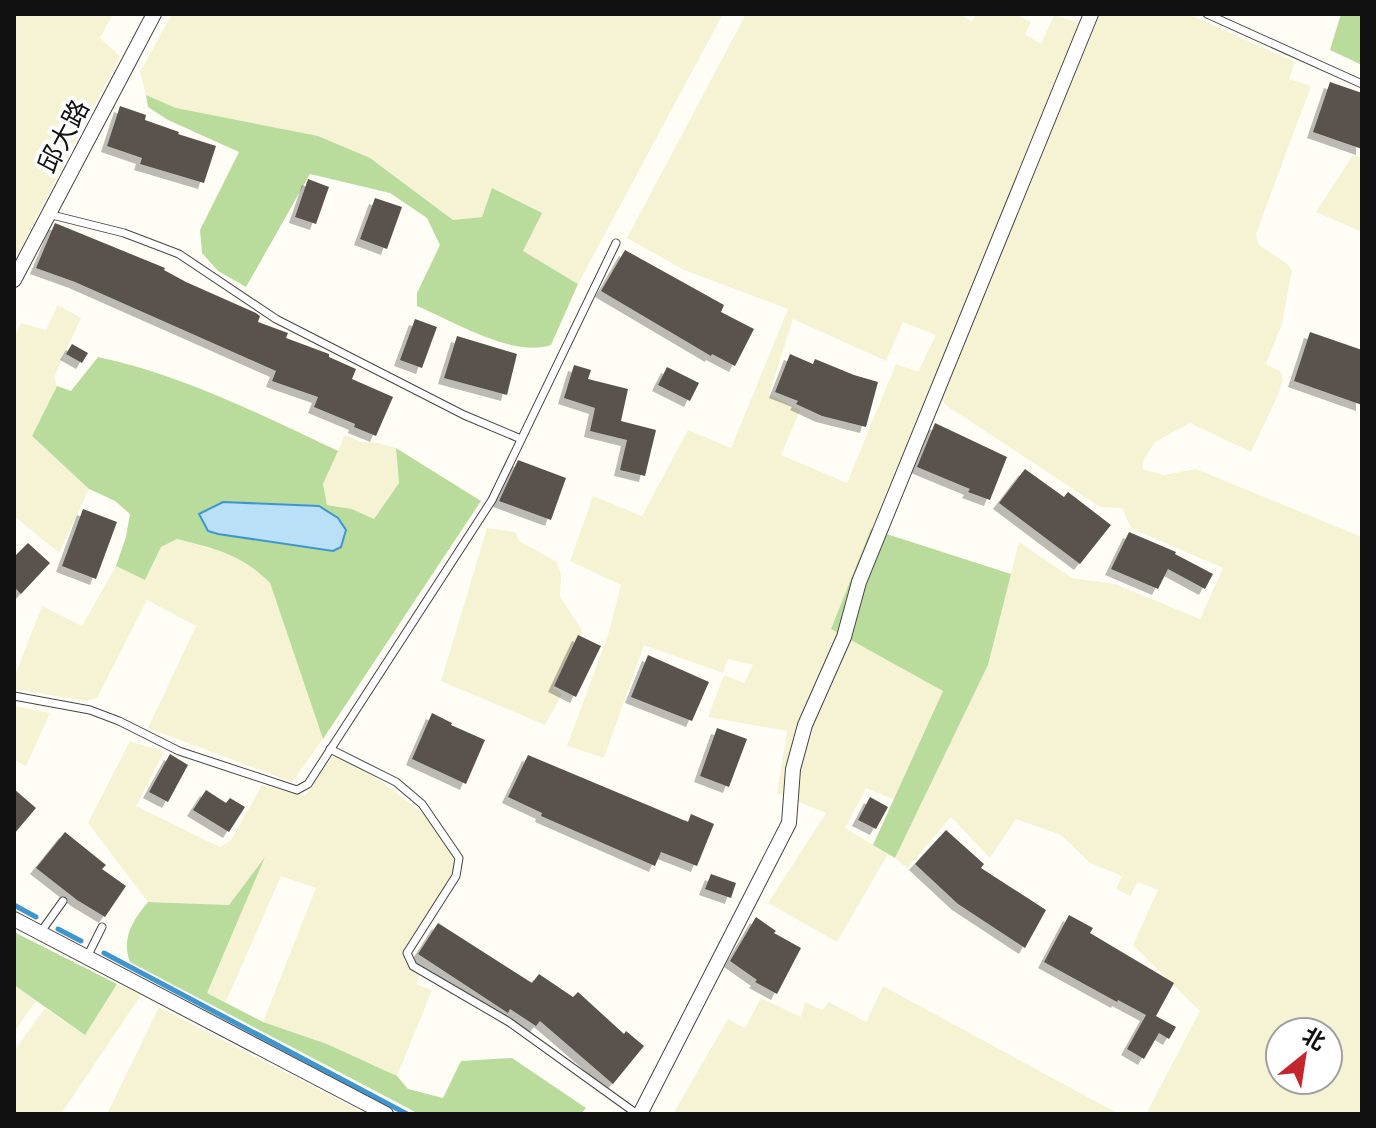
<svg xmlns="http://www.w3.org/2000/svg" width="1376" height="1128" viewBox="0 0 1376 1128" font-family="Lora,'Noto Sans SC',serif">
<style>
.farmland{fill:#f6f3d4;fill-rule:evenodd}
.forest{fill:#b9dc9c}
.water{fill:#b9e0f7;stroke:#3f96cf;stroke-width:2}
.lines{fill:none;stroke-linecap:round;stroke-linejoin:round}
.stream{stroke:#3f96cf;stroke-width:5}
.building{fill:#5a524d;filter:url(#shadow)}
.service-casing{stroke:#444;stroke-width:9}
.minor-casing{stroke:#444;stroke-width:16}
.service{stroke:#fff;stroke-width:7}
.minor{stroke:#fff;stroke-width:14}
.labels{text-anchor:middle;dominant-baseline:central;stroke-width:8;stroke-linejoin:round;paint-order:stroke}
.street-label{font-size:26px;fill:#111;stroke:#fff}
</style>
<defs>
<filter id="shadow"><feDropShadow dx="-6" dy="6" stdDeviation="0" flood-color="#0004"/></filter>
</defs>
<rect width="100%" height="100%" fill="#fffdf5"/>
<g class="farmland">
<path d="M 14,14 L 113,14 L 100,38 L 120,56 L 14,261 Z"/>
<path d="M 172,14 L 723,14 L 578,284 L 522,251 L 492,189 L 482,217 L 453,220 L 370,158 L 176,108 L 146,95 L 140,72 Z"/>
<path d="M 746,14 L 960,14 L 972,22 L 977,14 L 1015,14 L 1031,22 L 1025,34 L 1041,44 L 1054,15 L 1093,28 L 1099,14 L 1188,14 L 1295,62 L 1289,79 L 1311,86 L 1256,234 L 1258,244 L 1286,263 L 1292,270 L 1282,324 L 1266,364 L 1280,371 L 1283,379 L 1279,393 L 1251,452 L 1190,423 L 1155,442 L 1144,459 L 1142,469 L 1164,475 L 1196,469 L 1362,537 L 1362,1114 L 1146,1114 L 1200,1011 L 1133,945 L 1158,890 L 1138,882 L 1130,896 L 1116,889 L 1122,876 L 1090,863 L 1061,835 L 1016,819 L 990,858 L 951,817 L 907,868 L 895,858 L 988,665 L 1019,542 L 1072,578 L 1115,584 L 1200,619 L 1223,568 L 1131,528 L 1122,508 L 1100,507 L 947,406 L 930,386 L 831,629 L 944,690 L 895,800 L 866,788 L 845,828 L 888,854 L 837,942 L 768,903 L 826,813 L 777,793 L 787,731 L 708,717 L 724,675 L 744,683 L 753,665 L 728,659 L 723,673 L 644,645 L 604,758 L 567,746 L 608,635 L 621,585 L 570,561 L 593,496 L 642,516 L 688,430 L 731,448 L 788,309 L 684,270 L 627,238 ZM 793,319 L 886,361 L 903,322 L 936,335 L 918,372 L 896,364 L 847,483 L 781,455 L 800,410 L 769,394 ZM 1280,1032 L 1328,1032 L 1328,1080 L 1280,1080 Z"/>
<path d="M 1353,155 L 1362,158 L 1362,232 L 1316,212 Z"/>
<path d="M 58,305 L 81,318 L 54,377 L 57,386 L 32,436 L 89,489 L 59,553 L 14,516 L 14,338 L 21,323 L 46,330 Z"/>
<path d="M 345,435 L 361,442 L 378,443 L 396,448 L 399,483 L 374,519 L 352,509 L 327,505 L 323,484 Z"/>
<path d="M 487,528 L 516,532 L 519,541 L 557,562 L 561,575 L 560,597 L 582,630 L 553,688 L 562,694 L 545,725 L 441,681 Z"/>
<path d="M 177,539 L 237,556 L 253,567 L 270,583 L 323,739 L 292,782 L 148,728 L 196,626 L 147,600 L 97,698 L 86,701 L 14,689 L 14,678 L 42,606 L 82,626 L 116,566 L 145,580 L 161,547 Z"/>
<path d="M 14,706 L 50,713 L 26,766 L 14,760 Z"/>
<path d="M 130,741 L 164,752 L 136,806 L 220,847 L 231,840 L 262,785 L 305,796 L 332,757 L 340,758 L 378,779 L 425,815 L 455,858 L 453,874 L 407,945 L 404,959 L 410,969 L 420,973 L 416,984 L 432,990 L 397,1076 L 327,1044 L 263,1022 L 316,888 L 281,876 L 226,1002 L 206,993 L 262,861 L 229,905 L 148,902 L 88,823 Z"/>
<path d="M 117,984 L 141,995 L 61,1114 L 14,1114 L 14,1051 L 45,1008 L 85,1035 Z"/>
<path d="M 14,985 L 36,1001 L 14,1032 Z"/>
<path d="M 883,986 L 1119,1114 L 673,1114 L 728,1019 L 745,1028 L 761,998 L 801,1017 L 805,1002 L 822,1010 L 829,1002 L 866,1022 Z"/>
<path d="M 159,1007 L 366,1114 L 107,1114 Z"/>
</g>
<g class="forest">
<path d="M 1341,14 L 1362,14 L 1362,65 L 1330,50 Z"/>
<path d="M 146,95 L 176,108 L 318,136 L 370,158 L 453,220 L 482,217 L 492,188 L 542,213 L 523,251 L 578,284 L 551,345 C 513,358 453,321 417,306 L 417,293 L 440,245 L 427,218 L 390,193 L 310,174 L 246,287 L 218,271 L 202,253 L 200,230 L 239,152 L 168,120 L 148,107 Z"/>
<path d="M 98,357 C 182,375 260,414 338,451 L 323,484 L 327,505 L 352,509 L 374,519 L 399,483 L 396,448 L 481,501 L 323,739 L 270,583 C 241,554 216,549 177,539 L 161,547 L 145,580 L 116,566 L 126,537 L 130,514 L 115,501 L 89,489 L 32,436 L 57,386 L 71,391 Z"/>
<path d="M 871,529 L 1011,574 L 988,665 L 895,858 L 873,845 L 943,691 L 831,629 Z"/>
<path d="M 265,857 L 207,993 L 263,1022 L 327,1044 L 397,1076 L 408,1089 L 443,1098 L 461,1061 L 512,1058 L 586,1108 L 581,1114 L 419,1114 L 130,962 C 121,938 133,920 148,902 L 229,905 Z"/>
<path d="M 14,932 L 117,984 L 85,1035 L 14,985 Z"/>
</g>
<path class="water" d="M 223,502 L 319,506 L 338,518 L 346,530 L 341,547 L 333,551 L 218,534 L 208,531 L 199,514 Z"/>
<g class="lines">
<g class="stream">
<path d="M 14,905 L 36,917"/>
<path d="M 58,929 L 81,941"/>
<path d="M 104,953 L 407,1114"/>
</g>
</g>
<g class="building">
<path d="M 1330,82 L 1362,93 L 1362,149 L 1313,132 Z"/>
<path d="M 120,106 L 146,115 L 145,120 L 179,132 L 178,134 L 216,146 L 204,183 L 140,164 L 142,158 L 107,146 Z"/>
<path d="M 308,179 L 329,187 L 316,224 L 295,217 Z"/>
<path d="M 375,198 L 402,207 L 387,249 L 360,239 Z"/>
<path d="M 55,223 L 165,268 L 164,270 L 186,282 L 256,313 L 260,316 L 258,322 L 288,333 L 286,338 L 329,354 L 329,357 L 356,369 L 352,379 L 393,397 L 376,436 L 354,427 L 355,424 L 314,407 L 318,397 L 272,381 L 276,371 L 75,282 L 36,268 Z"/>
<path d="M 625,250 L 724,305 L 721,312 L 754,329 L 735,366 L 712,354 L 711,356 L 601,291 Z"/>
<path d="M 415,319 L 437,327 L 422,368 L 400,360 Z"/>
<path d="M 1310,332 L 1362,350 L 1362,405 L 1294,381 Z"/>
<path d="M 457,336 L 517,354 L 507,395 L 444,378 Z"/>
<path d="M 72,344 L 88,353 L 82,363 L 66,354 Z"/>
<path d="M 790,354 L 813,364 L 815,359 L 854,375 L 878,382 L 866,427 L 822,416 L 796,404 L 798,401 L 775,392 Z"/>
<path d="M 574,365 L 591,370 L 588,379 L 628,389 L 621,421 L 656,430 L 645,476 L 620,470 L 627,440 L 590,431 L 595,408 L 564,398 Z"/>
<path d="M 667,367 L 699,383 L 690,401 L 658,385 Z"/>
<path d="M 935,423 L 1007,457 L 990,500 L 968,492 L 970,489 L 917,467 Z"/>
<path d="M 518,460 L 566,478 L 551,520 L 499,501 Z"/>
<path d="M 1025,469 L 1064,497 L 1068,492 L 1111,525 L 1080,564 L 999,503 Z"/>
<path d="M 83,509 L 117,522 L 96,579 L 62,566 Z"/>
<path d="M 1129,532 L 1176,552 L 1175,554 L 1213,574 L 1205,589 L 1168,569 L 1158,589 L 1111,569 Z"/>
<path d="M 28,543 L 50,563 L 21,594 L 14,587 L 14,557 Z"/>
<path d="M 578,635 L 601,646 L 576,697 L 554,686 Z"/>
<path d="M 648,655 L 709,682 L 692,721 L 631,697 Z"/>
<path d="M 432,713 L 452,723 L 451,725 L 485,740 L 466,784 L 412,759 Z"/>
<path d="M 717,728 L 747,739 L 729,787 L 700,776 Z"/>
<path d="M 170,754 L 188,765 L 168,802 L 149,792 Z"/>
<path d="M 528,755 L 688,822 L 691,814 L 714,824 L 697,866 L 661,852 L 655,866 L 541,816 L 542,813 L 508,797 Z"/>
<path d="M 14,789 L 36,808 L 14,834 Z"/>
<path d="M 206,790 L 226,803 L 230,798 L 245,807 L 229,832 L 193,810 Z"/>
<path d="M 870,797 L 888,807 L 876,829 L 858,820 Z"/>
<path d="M 946,830 L 984,864 L 981,868 L 1046,910 L 1025,948 L 958,904 L 915,864 Z"/>
<path d="M 65,832 L 106,865 L 102,869 L 126,886 L 105,917 L 77,900 L 36,868 Z"/>
<path d="M 711,874 L 736,883 L 731,898 L 705,889 Z"/>
<path d="M 1069,915 L 1093,928 L 1090,933 L 1174,983 L 1156,1016 L 1176,1027 L 1169,1039 L 1159,1033 L 1144,1059 L 1127,1049 L 1146,1015 L 1118,1000 L 1117,1002 L 1044,962 Z"/>
<path d="M 756,917 L 776,931 L 774,933 L 801,948 L 777,994 L 755,982 L 757,980 L 730,961 Z"/>
<path d="M 438,923 L 532,983 L 539,974 L 573,997 L 578,992 L 624,1034 L 626,1031 L 644,1046 L 613,1084 L 540,1021 L 536,1026 L 510,1009 L 508,1013 L 418,954 Z"/>
</g>
<g class="lines">
<g class="service-casing">
<g id="service">
<path d="M 1207,14 L 1362,84"/>
<path d="M 48,214 L 124,233 L 179,254 L 276,319 L 464,415 L 521,439"/>
<path d="M 14,696 L 90,710 L 119,721 L 179,751 L 297,790 L 308,784 L 492,500 L 616,243"/>
<path d="M 330,749 L 396,782 L 422,804 L 459,858 L 456,876 L 407,953 L 413,966 L 509,1022 L 637,1114"/>
<path d="M 40,933 L 63,901"/>
<path d="M 87,957 L 102,927"/>
</g>
</g>
<g class="minor-casing">
<g id="minor">
<path d="M 14,280 L 154,14"/>
<path d="M 14,919 L 386,1114"/>
<path d="M 640,1114 L 789,823 L 793,769 L 805,725 L 844,637 L 859,582 L 1091,14"/>
</g>
</g>
<use href="#service" class="service"/>
<use href="#minor" class="minor"/>
</g>
<g class="labels">
<g class="street-label">
<text transform="translate(63 136) rotate(-62)">邱大路</text>
</g>
</g>
<rect width="1376" height="1128" fill="none" stroke="#111111" stroke-width="32"/>
<g transform="translate(1304 1056) rotate(30)"><circle r="38" fill="#ffffff" stroke="#a0a0a0" stroke-width="2"/>
<path d="M0-6L14 30L0 20L-14 30Z" fill="#c4262e"/>
<text y="-12" font-size="22" font-weight="bold" text-anchor="middle" fill="#111111">北</text>
</g>
</svg>
